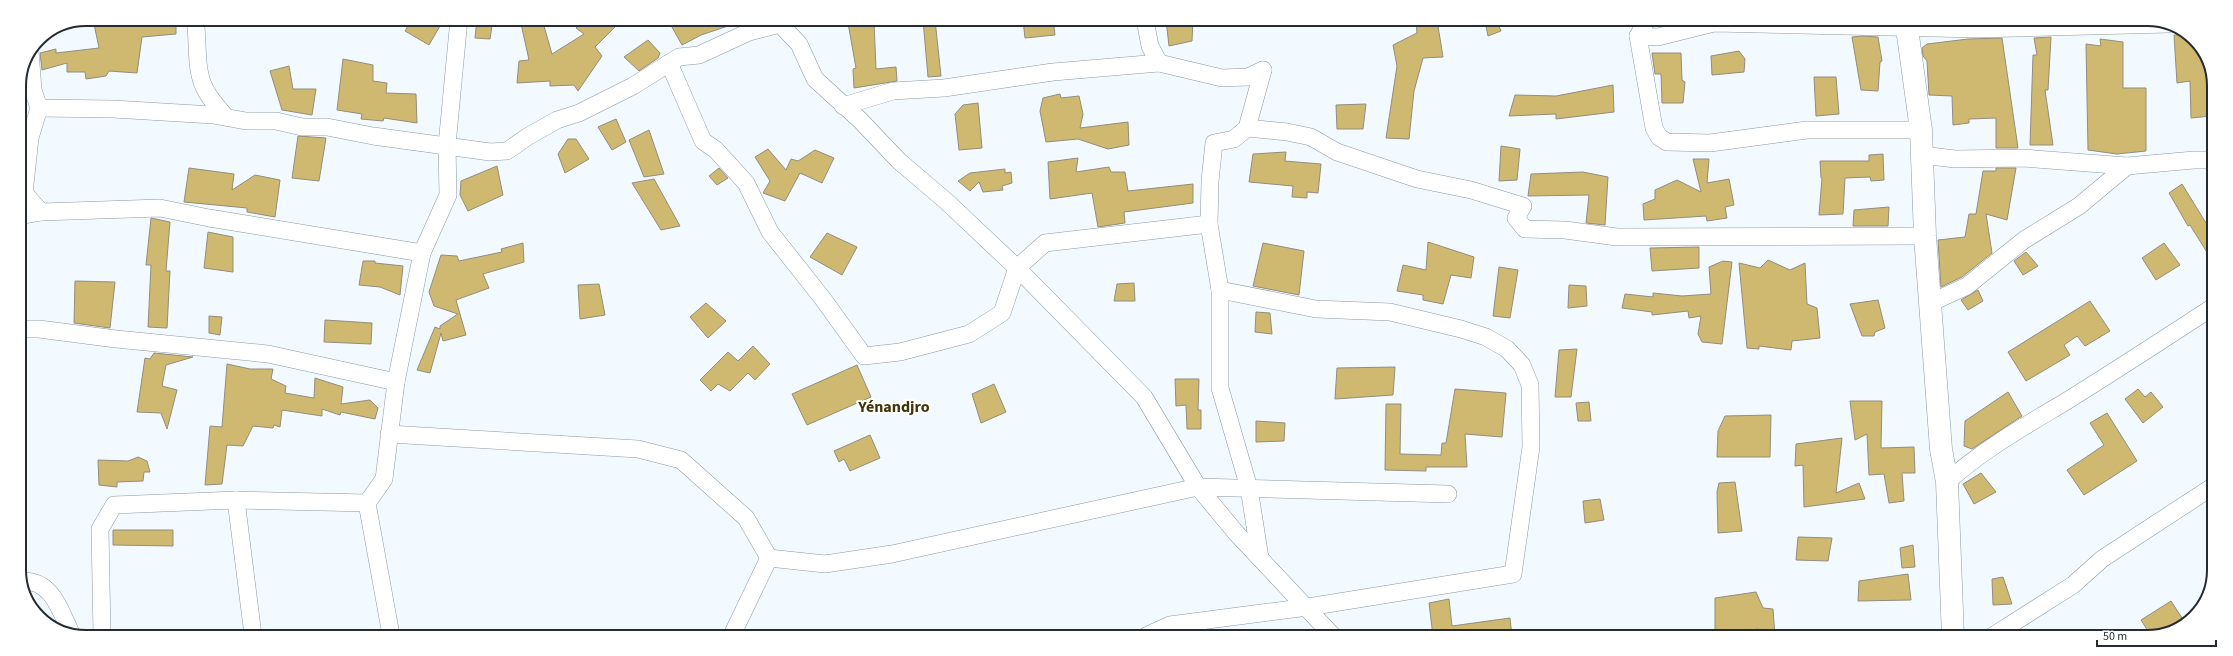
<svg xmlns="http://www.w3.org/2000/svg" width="2233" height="656" viewBox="0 0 2233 656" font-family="'Source Sans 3',sans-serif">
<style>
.building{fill:#cfb971;stroke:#928d7d}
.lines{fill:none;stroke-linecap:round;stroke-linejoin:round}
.street-casing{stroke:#8a99a5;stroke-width:18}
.secondary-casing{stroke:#8a99a5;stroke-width:23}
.street{stroke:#fff;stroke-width:17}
.secondary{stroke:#fff;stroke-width:22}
.labels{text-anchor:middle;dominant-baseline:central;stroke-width:4;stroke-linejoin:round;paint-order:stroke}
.quarter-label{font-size:16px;font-weight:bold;fill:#40350a;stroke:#fff}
.rim{fill:none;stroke:#252b30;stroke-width:2}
</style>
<rect width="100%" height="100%" fill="#f3faff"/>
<g class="building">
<path d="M 93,19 L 176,19 L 176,34 L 142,37 L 137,73 L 109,71 L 106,76 L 86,79 L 85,72 L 67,72 L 67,63 L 42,70 L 40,53 L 56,49 L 56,53 L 99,48 Z"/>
<path d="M 412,19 L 444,19 L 429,45 L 405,31 Z"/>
<path d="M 477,19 L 493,19 L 490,39 L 475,38 Z"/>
<path d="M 520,19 L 542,19 L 552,54 L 584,34 L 576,28 L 585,20 L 622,20 L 595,47 L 602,56 L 578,91 L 574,85 L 550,86 L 550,81 L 517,83 L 519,61 L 529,60 Z"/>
<path d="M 668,20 L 739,20 L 740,22 L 701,35 L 682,45 Z"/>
<path d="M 923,20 L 935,20 L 941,76 L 928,77 Z"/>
<path d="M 1023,20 L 1053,20 L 1055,35 L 1025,38 Z"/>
<path d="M 1166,20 L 1193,20 L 1192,41 L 1169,46 Z"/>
<path d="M 1416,20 L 1437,20 L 1443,57 L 1423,58 L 1414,91 L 1409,139 L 1386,138 L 1397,66 L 1393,45 L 1417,33 Z"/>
<path d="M 1485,21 L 1497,21 L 1501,31 L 1488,36 Z"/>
<path d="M 874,22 L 876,69 L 896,67 L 897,81 L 854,88 L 853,69 L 856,68 L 848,23 Z"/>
<path d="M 2174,35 L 2186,35 L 2197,42 L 2209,69 L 2211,116 L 2191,118 L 2190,81 L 2177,83 Z"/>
<path d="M 1862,36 L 1878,37 L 1882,61 L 1880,62 L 1878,91 L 1861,90 L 1852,37 Z"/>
<path d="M 2051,37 L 2048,90 L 2045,90 L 2053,145 L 2030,145 L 2033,55 L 2037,55 L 2034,38 Z"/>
<path d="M 2002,38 L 2018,148 L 1996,148 L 1996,118 L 1969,119 L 1969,123 L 1953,125 L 1952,96 L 1929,95 L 1927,61 L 1923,56 L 1922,48 L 1927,44 L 1968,39 Z"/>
<path d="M 2100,39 L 2123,42 L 2123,88 L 2146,88 L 2146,151 L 2117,154 L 2088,150 L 2086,44 L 2101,46 Z"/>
<path d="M 648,40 L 660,53 L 658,58 L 639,71 L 624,57 Z"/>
<path d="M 1739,51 L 1745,59 L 1744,72 L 1712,75 L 1711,56 Z"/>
<path d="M 1652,53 L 1681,53 L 1682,80 L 1685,82 L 1683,103 L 1662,103 L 1661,74 L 1655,74 Z"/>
<path d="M 343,59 L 373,65 L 373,81 L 387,83 L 386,93 L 416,94 L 417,123 L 384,118 L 383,121 L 361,119 L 362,114 L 337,110 Z"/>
<path d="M 289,66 L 293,89 L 316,89 L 312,115 L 282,110 L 270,71 Z"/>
<path d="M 1814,77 L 1836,77 L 1839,114 L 1816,116 Z"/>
<path d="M 1613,85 L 1614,112 L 1556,119 L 1556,114 L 1509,116 L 1515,95 L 1556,96 Z"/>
<path d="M 1060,94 L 1061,98 L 1079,96 L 1083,114 L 1080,128 L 1128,122 L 1129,145 L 1108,149 L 1078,139 L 1046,142 L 1040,111 L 1043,98 Z"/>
<path d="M 978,103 L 982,148 L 959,150 L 955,114 L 963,105 Z"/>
<path d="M 1366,104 L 1363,129 L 1337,129 L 1336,105 Z"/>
<path d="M 616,119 L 626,142 L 612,150 L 598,127 Z"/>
<path d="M 649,130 L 664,174 L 644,177 L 629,140 Z"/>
<path d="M 298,136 L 326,138 L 319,181 L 292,178 Z"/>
<path d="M 568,139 L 576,139 L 589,159 L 565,173 L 558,154 Z"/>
<path d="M 1501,146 L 1520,149 L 1517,180 L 1499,181 Z"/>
<path d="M 768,149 L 786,170 L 791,159 L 798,161 L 815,150 L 834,158 L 822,183 L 800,173 L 785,201 L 763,193 L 770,181 L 755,157 Z"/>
<path d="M 1286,152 L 1285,161 L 1321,164 L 1318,193 L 1307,192 L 1307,198 L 1292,197 L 1293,186 L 1249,182 L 1253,154 Z"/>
<path d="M 1883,154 L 1884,180 L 1871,181 L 1870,177 L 1845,178 L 1843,214 L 1819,215 L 1822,178 L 1821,178 L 1820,161 L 1869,161 L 1869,155 Z"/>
<path d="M 1078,158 L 1076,172 L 1109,167 L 1111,172 L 1125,172 L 1128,191 L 1193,184 L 1193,203 L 1124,212 L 1125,223 L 1098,227 L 1092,193 L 1050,199 L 1048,162 Z"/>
<path d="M 1693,159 L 1709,159 L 1707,183 L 1729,179 L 1734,205 L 1725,207 L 1727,218 L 1707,221 L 1706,216 L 1644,220 L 1643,204 L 1655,199 L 1655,190 L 1677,180 L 1701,192 Z"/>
<path d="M 497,166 L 503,195 L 468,211 L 460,195 L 461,181 Z"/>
<path d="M 189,168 L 234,174 L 232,190 L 255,175 L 280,180 L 275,217 L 247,212 L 247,208 L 184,202 Z"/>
<path d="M 719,168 L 728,178 L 717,185 L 709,176 Z"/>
<path d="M 1996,168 L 2016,168 L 2007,220 L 1986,214 L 1992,253 L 1962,277 L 1941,287 L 1938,240 L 1965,237 L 1969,214 L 1976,214 L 1983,171 L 1996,171 Z"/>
<path d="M 1005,169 L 1005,173 L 1011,172 L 1012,183 L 1002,186 L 1003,190 L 983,192 L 979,182 L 970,191 L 958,181 L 970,173 Z"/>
<path d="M 1583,172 L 1608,177 L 1605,225 L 1586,223 L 1589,195 L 1528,196 L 1531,174 Z"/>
<path d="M 654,179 L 680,226 L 661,230 L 632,183 Z"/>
<path d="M 2182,184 L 2206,223 L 2213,219 L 2213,262 L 2190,225 L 2188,226 L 2169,193 Z"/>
<path d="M 1889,207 L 1888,226 L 1853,226 L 1854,210 Z"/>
<path d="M 151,218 L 170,222 L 166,271 L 170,271 L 167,328 L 148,327 L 151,265 L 146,265 Z"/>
<path d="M 208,232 L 233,237 L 233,272 L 204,268 Z"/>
<path d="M 827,233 L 857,247 L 842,275 L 810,257 Z"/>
<path d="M 1428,242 L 1474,257 L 1471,278 L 1451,275 L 1443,304 L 1423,300 L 1423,295 L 1397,291 L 1403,265 L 1426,270 Z"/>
<path d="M 523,243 L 524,262 L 483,274 L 489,288 L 456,300 L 466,335 L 443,341 L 441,333 L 430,373 L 417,370 L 435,327 L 440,329 L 440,326 L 458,314 L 434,306 L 429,292 L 441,255 L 457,256 L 459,261 L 502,252 L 501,249 Z"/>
<path d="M 1263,243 L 1304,251 L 1299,295 L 1253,286 Z"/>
<path d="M 2164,243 L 2180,265 L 2156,280 L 2142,258 Z"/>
<path d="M 1699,247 L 1699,268 L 1652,271 L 1650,248 Z"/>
<path d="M 2026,252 L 2038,266 L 2023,275 L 2014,261 Z"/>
<path d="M 1768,260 L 1790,270 L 1805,263 L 1807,304 L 1817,308 L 1820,338 L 1792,341 L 1791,350 L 1759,346 L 1759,349 L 1747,348 L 1739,263 L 1760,268 Z"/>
<path d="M 363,261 L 375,261 L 375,263 L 403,266 L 400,295 L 380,287 L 359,285 Z"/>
<path d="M 1723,261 L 1732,262 L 1722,344 L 1702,342 L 1698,334 L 1701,316 L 1689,318 L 1688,311 L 1652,315 L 1652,312 L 1622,308 L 1625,294 L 1653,297 L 1653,293 L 1682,296 L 1711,294 L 1709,267 Z"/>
<path d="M 1499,267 L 1518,270 L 1510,318 L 1493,316 Z"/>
<path d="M 75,281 L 115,282 L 110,328 L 74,323 Z"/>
<path d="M 1134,283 L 1135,301 L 1114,301 L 1117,284 Z"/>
<path d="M 599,284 L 605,315 L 580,319 L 578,285 Z"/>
<path d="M 1569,285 L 1586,286 L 1587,306 L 1568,308 Z"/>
<path d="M 1978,290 L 1983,301 L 1968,310 L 1961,300 Z"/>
<path d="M 1878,300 L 1885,328 L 1875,332 L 1874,336 L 1862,336 L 1850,304 Z"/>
<path d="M 2090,301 L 2110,331 L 2085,346 L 2077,336 L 2064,345 L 2070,355 L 2026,381 L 2008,352 Z"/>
<path d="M 706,303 L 726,321 L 708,338 L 690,317 Z"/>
<path d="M 1256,312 L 1270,313 L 1272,334 L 1255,332 Z"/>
<path d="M 209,316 L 222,317 L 220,335 L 209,333 Z"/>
<path d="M 325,320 L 372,323 L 371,344 L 324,342 Z"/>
<path d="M 753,346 L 770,364 L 755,380 L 748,373 L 730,391 L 718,384 L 711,391 L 700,380 L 728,352 L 738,361 Z"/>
<path d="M 1577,349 L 1571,397 L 1555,397 L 1559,350 Z"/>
<path d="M 154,353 L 193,357 L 166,365 L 162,386 L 177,390 L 167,429 L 161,413 L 137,412 L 145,358 L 150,359 Z"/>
<path d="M 227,364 L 250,369 L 273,369 L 271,379 L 286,386 L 285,393 L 314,398 L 315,378 L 343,387 L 341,404 L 370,400 L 378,408 L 375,419 L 341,412 L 340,415 L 322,409 L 322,416 L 282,410 L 280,427 L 274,425 L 273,428 L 253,426 L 243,446 L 227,445 L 222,484 L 205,485 L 210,426 L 222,427 Z"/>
<path d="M 857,365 L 871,397 L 807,425 L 792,394 Z"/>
<path d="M 1395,367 L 1393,395 L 1335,399 L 1337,368 Z"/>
<path d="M 1175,379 L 1199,379 L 1198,410 L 1201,410 L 1201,429 L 1187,429 L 1186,405 L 1176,406 Z"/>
<path d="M 994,384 L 1006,412 L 981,423 L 972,394 Z"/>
<path d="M 1455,389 L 1506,393 L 1502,437 L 1465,434 L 1467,467 L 1426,467 L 1426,471 L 1385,470 L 1386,404 L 1401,404 L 1400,454 L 1441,455 L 1442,443 L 1446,443 Z"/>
<path d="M 2138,389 L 2145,397 L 2151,392 L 2163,407 L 2143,423 L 2125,399 Z"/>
<path d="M 2008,392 L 2022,416 L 1972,449 L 1964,446 L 1965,421 Z"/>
<path d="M 1850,401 L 1882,401 L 1881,448 L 1914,447 L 1915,473 L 1902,473 L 1904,501 L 1889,503 L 1884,474 L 1869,475 L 1867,434 L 1855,440 Z"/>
<path d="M 1589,402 L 1591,421 L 1578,421 L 1576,403 Z"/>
<path d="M 2107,413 L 2137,461 L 2084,495 L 2067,470 L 2104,445 L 2090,423 Z"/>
<path d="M 1771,415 L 1770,457 L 1717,457 L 1718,431 L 1725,416 Z"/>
<path d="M 1256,421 L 1285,423 L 1284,441 L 1256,442 Z"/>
<path d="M 870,435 L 880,458 L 850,471 L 844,459 L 839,462 L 834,451 Z"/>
<path d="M 1842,438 L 1836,493 L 1859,483 L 1865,499 L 1804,507 L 1803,465 L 1795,466 L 1796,444 Z"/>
<path d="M 138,457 L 147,461 L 150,472 L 144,472 L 143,481 L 117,482 L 117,487 L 99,485 L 98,460 L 128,461 Z"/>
<path d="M 1981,473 L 1996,492 L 1974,504 L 1963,484 Z"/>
<path d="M 1735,482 L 1742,531 L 1718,533 L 1717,492 L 1719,483 Z"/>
<path d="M 1600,499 L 1604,520 L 1585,523 L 1583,501 Z"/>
<path d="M 113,530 L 173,530 L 173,546 L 113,545 Z"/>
<path d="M 1798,537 L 1832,538 L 1828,561 L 1796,560 Z"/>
<path d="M 1913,545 L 1915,567 L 1902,568 L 1900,548 Z"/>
<path d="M 1908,574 L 1911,600 L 1858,601 L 1859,581 Z"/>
<path d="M 2003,577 L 2012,604 L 1993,605 L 1992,579 Z"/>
<path d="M 1756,592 L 1763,608 L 1773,609 L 1775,637 L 1757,637 L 1759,629 L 1715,633 L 1715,598 Z"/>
<path d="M 1449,599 L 1452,626 L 1510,618 L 1512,636 L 1433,636 L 1429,603 Z"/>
<path d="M 2171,601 L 2186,624 L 2151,636 L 2141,620 Z"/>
</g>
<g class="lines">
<g class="street-casing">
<g id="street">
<path d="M 195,19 C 199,42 194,70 206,91 C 211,100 218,108 225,116"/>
<path d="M 779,20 L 780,24 L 799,44 L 815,79 L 860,120 L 899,161 L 946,201 L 1017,268 L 1144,397 L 1198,487 L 1237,534 L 1333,636"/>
<path d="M 1145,20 L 1150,46 L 1159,63"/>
<path d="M 1644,21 L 1645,23 L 1638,36 L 1654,128 L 1659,137 L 1667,142 L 1710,143 L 1807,130 L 1921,130"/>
<path d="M 1638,36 L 1658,37 L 1714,23 L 1978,29 L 2168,24"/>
<path d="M 30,51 L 33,90 L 39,108 L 30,138 L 24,193 L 41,212"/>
<path d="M 669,63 L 703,141 L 716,150 L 746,183 L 770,232 L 823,299 L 864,356 L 900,352 L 969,334 L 1002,313 L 1017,268 L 1045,243 L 1209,224"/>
<path d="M 843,106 L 893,91 L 944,88 L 1053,72 L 1159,63 L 1222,78 L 1248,77 L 1263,70"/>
<path d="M 39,108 L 113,109 L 213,115 L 246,121 L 276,121 L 302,127 L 327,127 L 373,136 L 490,152 L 507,151 L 527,137 L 557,120 L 579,113 L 633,86 L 679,57 L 699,55 L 749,32 L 780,24"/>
<path d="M 1247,128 L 1287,132 L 1311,137 L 1337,152 L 1417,179 L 1471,190 L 1523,206 L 1516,218 L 1525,229 L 1565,230 L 1617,237 L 1925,236"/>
<path d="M 1922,155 L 1955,159 L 2023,158 L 2127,166 L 2194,160 L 2214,160"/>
<path d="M 19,216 L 41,212 L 160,208 L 209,218 L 422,253"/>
<path d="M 1930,303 L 1967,286 L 2024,240 L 2079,206 L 2127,166"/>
<path d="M 19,329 L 39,329 L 116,339 L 268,354 L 396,382"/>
<path d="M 389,434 L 638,449 L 681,460 L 746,518 L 769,558"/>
<path d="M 1947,482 C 1982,450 2025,426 2065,402 C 2115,371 2164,339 2213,307"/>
<path d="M 236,500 L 253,635"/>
<path d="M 769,558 L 825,564 L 892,554 L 1198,487 L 1448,494"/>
<path d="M 1260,558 L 1249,488 L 1220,388 L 1220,290 L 1209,224 L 1210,181 L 1214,143 L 1234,139 L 1247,128 L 1263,70"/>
<path d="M 22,581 C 53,580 60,611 72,635"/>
<path d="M 102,635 L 100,529 L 114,505 L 236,500 L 367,503"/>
<path d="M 391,635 L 367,503 L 384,479 L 396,382 L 422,253 L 448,195 L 447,145 L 459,19"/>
<path d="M 732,635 L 769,558"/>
<path d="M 1146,636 L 1170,625 L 1308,607 L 1513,574 L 1531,447 L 1530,385 L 1522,365 L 1507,349 L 1486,337 L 1461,329 L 1390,312 L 1316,309 L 1220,290"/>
<path d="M 1991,637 L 2073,585 L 2102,559 L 2212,487"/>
</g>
</g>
<g class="secondary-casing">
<path id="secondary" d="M 1906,21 L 1921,130 L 1925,236 L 1941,449 L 1947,482 L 1953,637"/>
</g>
<use href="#street" class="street"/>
<use href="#secondary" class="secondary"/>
</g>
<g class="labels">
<g class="quarter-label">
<text x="894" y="407">Yénandjro</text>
</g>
</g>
<path d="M0 0H2233V656H0ZM86 26H2147A60 60 0 0 1 2207 86V570A60 60 0 0 1 2147 630H86A60 60 0 0 1 26 570V86A60 60 0 0 1 86 26Z" fill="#fff" fill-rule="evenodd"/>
<path class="rim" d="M86 26H2147A60 60 0 0 1 2207 86V570A60 60 0 0 1 2147 630H86A60 60 0 0 1 26 570V86A60 60 0 0 1 86 26Z"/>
<path d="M2097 640v6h119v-6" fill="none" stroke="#252b30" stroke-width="2"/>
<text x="2103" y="640" font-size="12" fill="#252b30" stroke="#ffffff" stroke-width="3" paint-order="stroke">50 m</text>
</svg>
